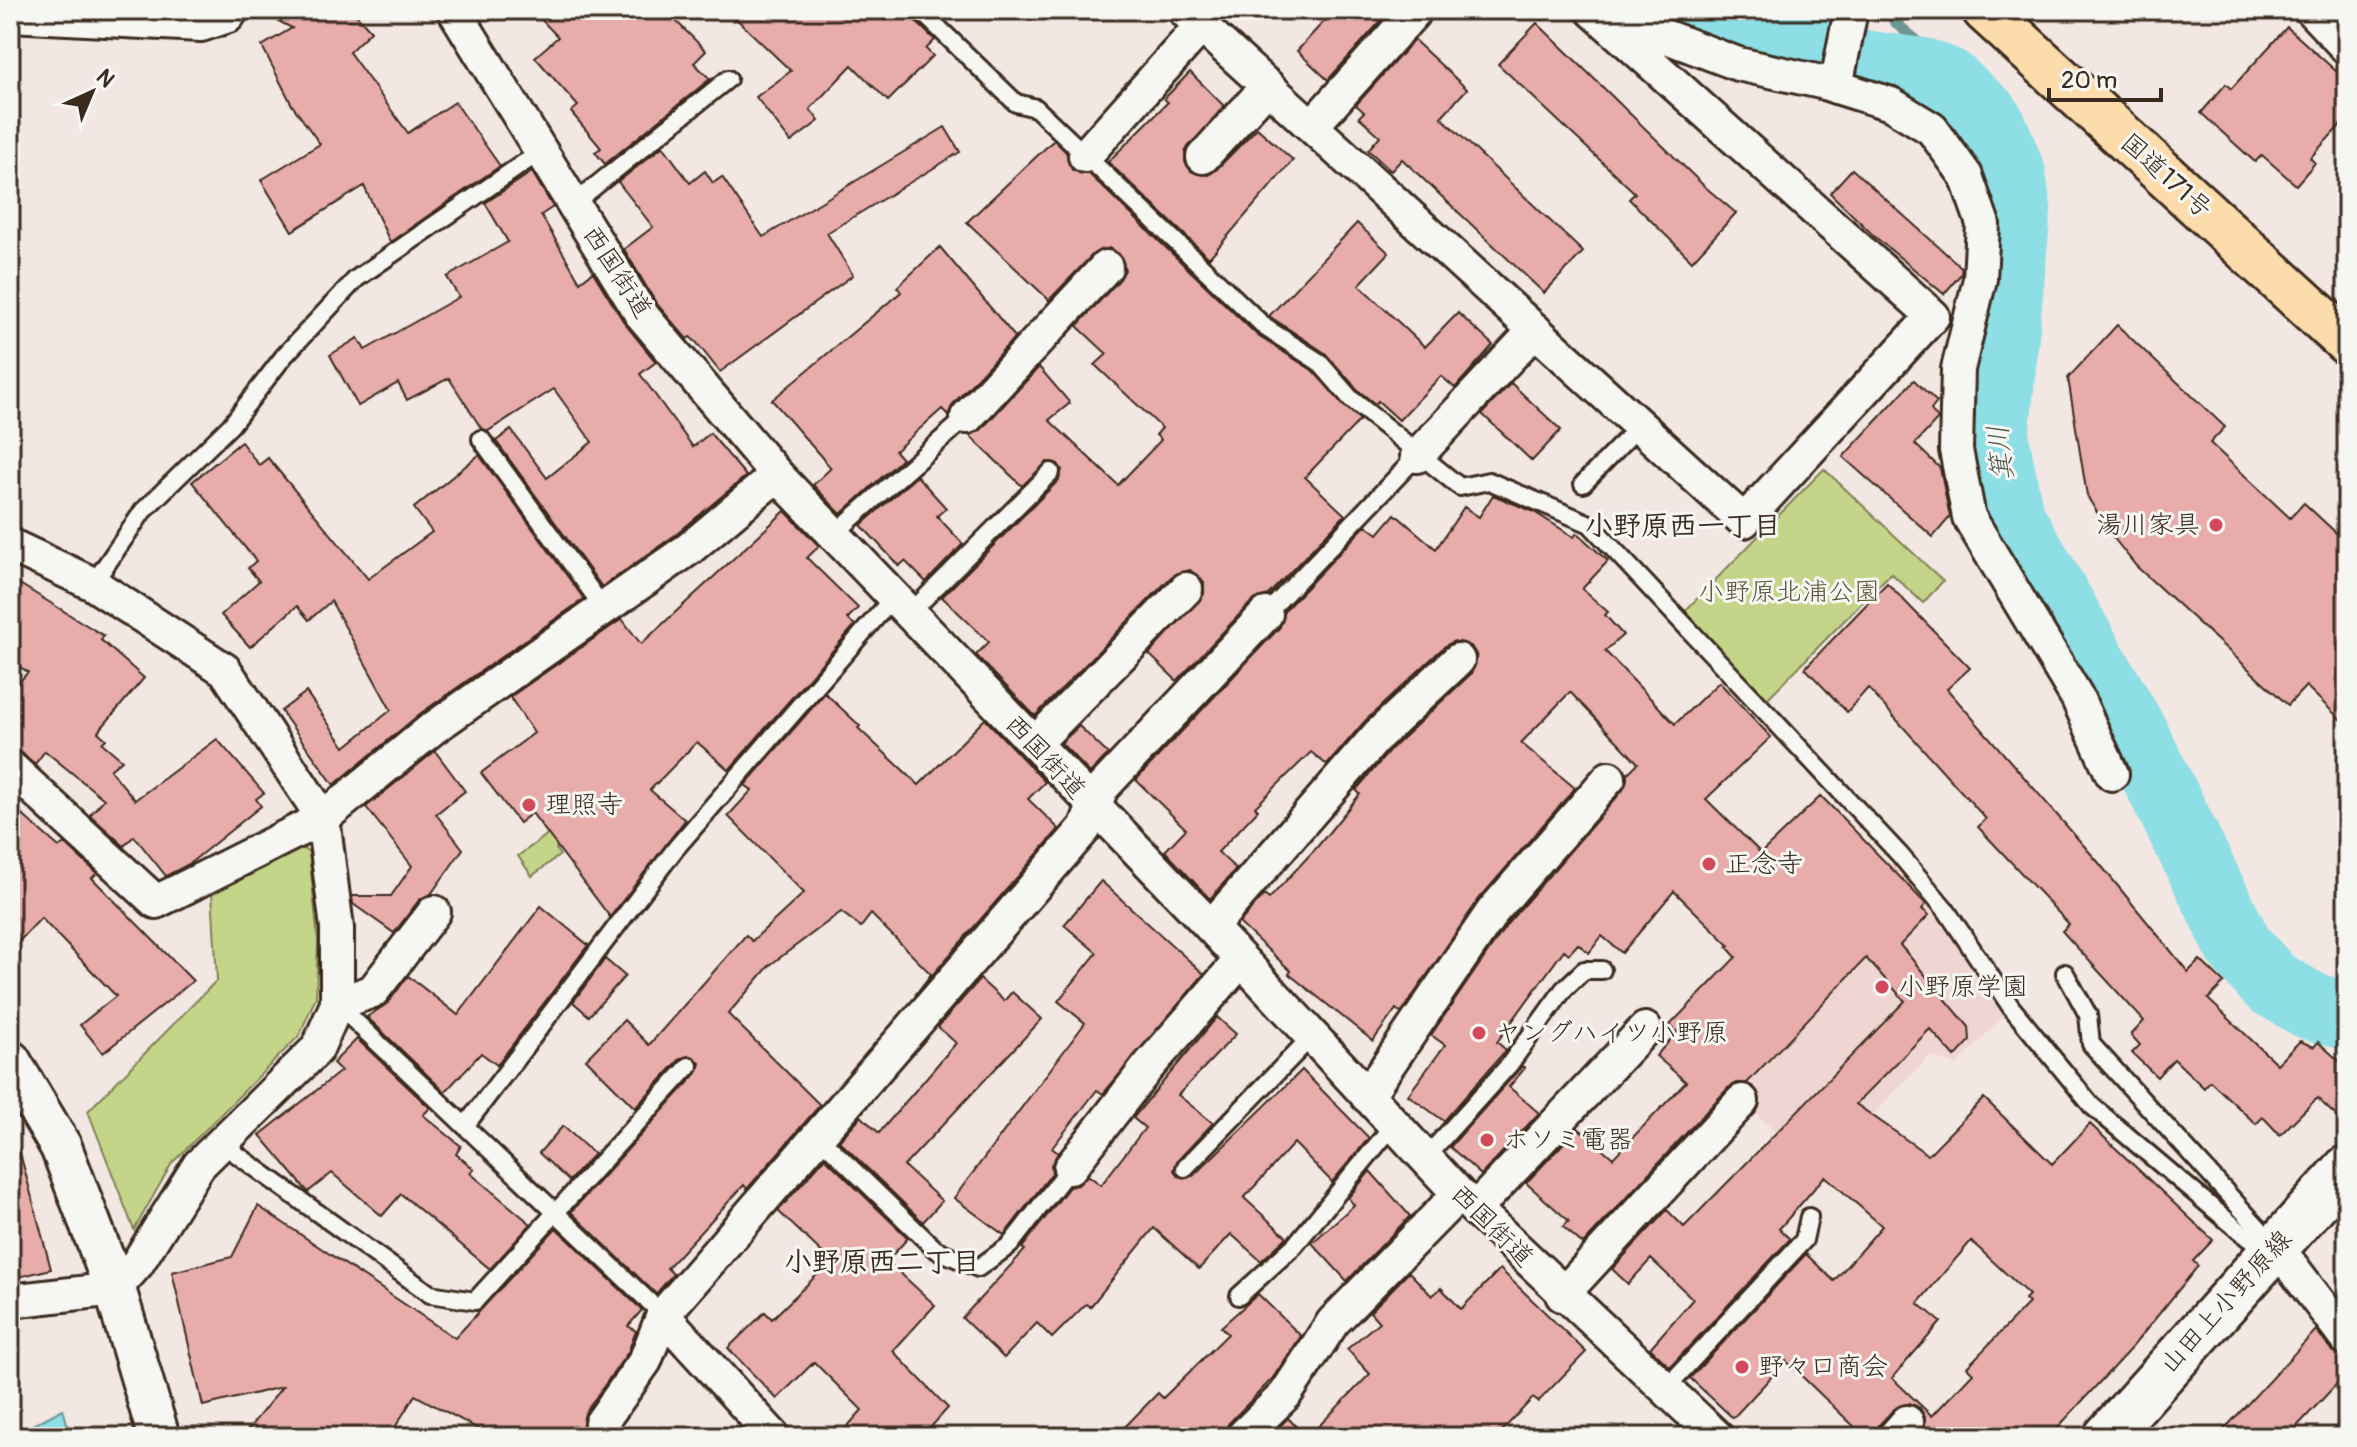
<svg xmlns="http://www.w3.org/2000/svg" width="2357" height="1447" viewBox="0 0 2357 1447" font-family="Pangolin,'Klee One',sans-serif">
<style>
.built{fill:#f0d6d3}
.green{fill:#c4d589;stroke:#808054;stroke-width:2}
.water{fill:#8ddee5;stroke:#6c9695;stroke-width:2}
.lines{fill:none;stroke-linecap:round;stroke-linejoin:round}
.stream{stroke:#6c9695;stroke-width:11}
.river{stroke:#8ddee5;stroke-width:68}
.building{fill:#e8adab;stroke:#3b2a1e;stroke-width:2;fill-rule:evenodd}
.service-casing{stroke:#3b2a1e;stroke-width:22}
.minor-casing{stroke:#3b2a1e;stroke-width:38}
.tertiary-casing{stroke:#3b2a1e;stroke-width:46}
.secondary-casing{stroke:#3b2a1e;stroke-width:50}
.trunk-casing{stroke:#3b2a1e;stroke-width:50}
.service{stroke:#f6f6f2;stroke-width:16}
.minor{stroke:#f6f6f2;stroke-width:32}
.tertiary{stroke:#f6f6f2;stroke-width:40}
.secondary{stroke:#f6f6f2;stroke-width:44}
.trunk{stroke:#fddcac;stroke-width:44}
.poi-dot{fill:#d1495b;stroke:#f6f6f2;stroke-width:3}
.labels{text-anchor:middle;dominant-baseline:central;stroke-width:6;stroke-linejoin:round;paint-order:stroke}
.street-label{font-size:26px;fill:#3b2a1e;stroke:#f6f6f2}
.poi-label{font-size:26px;fill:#3b2a1e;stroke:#f6f6f2;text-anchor:start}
.park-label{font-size:26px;fill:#5d5539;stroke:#f6f6f2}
.water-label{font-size:28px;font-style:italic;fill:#505750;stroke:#f6f6f2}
.neighbourhood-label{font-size:28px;font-weight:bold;fill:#3b2a1e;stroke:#f6f6f2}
</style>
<rect width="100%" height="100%" fill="#f3e7e4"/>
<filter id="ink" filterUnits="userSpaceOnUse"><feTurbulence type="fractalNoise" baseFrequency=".0125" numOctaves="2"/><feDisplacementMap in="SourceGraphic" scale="16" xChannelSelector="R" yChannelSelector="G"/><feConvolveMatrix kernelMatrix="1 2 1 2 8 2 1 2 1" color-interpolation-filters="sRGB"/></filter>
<g filter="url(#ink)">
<path class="built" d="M 1895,859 L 1940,911 L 2007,1012 L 1956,1066 L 1930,1055 L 1827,1163 L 1778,1135 L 1701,1062 Z"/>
<g class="green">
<path d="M 1824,469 L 1943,581 L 1923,603 L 1891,573 L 1766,700 L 1685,611 Z"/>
<path d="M 573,816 L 583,829 L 556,849 L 560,855 L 532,876 L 518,856 Z"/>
<path d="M 295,845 L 309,852 L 318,941 L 316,997 L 299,1036 L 172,1163 L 134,1230 L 88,1111 L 217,980 L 212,892 Z"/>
</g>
<path class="water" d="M 63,1409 L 71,1437 L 10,1437 Z"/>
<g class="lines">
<path class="stream" d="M 1894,21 C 1919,45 1950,61 1963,93"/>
<path class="river" d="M 1670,10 L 1745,38 L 1817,46 L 1861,64 L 1923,72 L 1947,81 L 1987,117 L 1994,129 L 2012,174 L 2017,210 L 1995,439 L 2010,516 L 2135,735 L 2240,948 L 2271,983 L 2311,1006 L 2347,1016"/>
</g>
<g class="building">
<path d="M 257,10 L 352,10 L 371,31 L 349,52 L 408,133 L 455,102 L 500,166 L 390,242 L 364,186 L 292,231 L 261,180 L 320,144 L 292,105 L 262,46 L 292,28 Z"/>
<path d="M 532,10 L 665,10 L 706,51 L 694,63 L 710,79 L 605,164 L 595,152 L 601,148 L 571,112 L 578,106 L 535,57 L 558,37 Z"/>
<path d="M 727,10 L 909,10 L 912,18 L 935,40 L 926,49 L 933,56 L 888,101 L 852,65 L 810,109 L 819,121 L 791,142 L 756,97 L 791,71 Z"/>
<path d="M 1334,10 L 1382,10 L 1387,14 L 1328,80 L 1297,51 Z"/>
<path d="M 1537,23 L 1704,186 L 1736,213 L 1692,261 L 1629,199 L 1635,193 L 1498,64 Z"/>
<path d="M 2287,27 L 2347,81 L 2347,118 L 2310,158 L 2315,163 L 2296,185 L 2262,155 L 2255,162 L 2201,113 L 2226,84 L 2231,89 Z"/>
<path d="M 1414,40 L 1467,89 L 1441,117 L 1583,252 L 1544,293 L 1402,159 L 1391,171 L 1368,150 L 1380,136 L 1359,117 L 1364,112 L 1356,105 Z"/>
<path d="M 1190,72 L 1224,106 L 1185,152 L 1185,162 L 1191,171 L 1208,175 L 1216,170 L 1257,128 L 1293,160 L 1209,258 L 1108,162 L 1168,102 L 1164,99 Z"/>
<path d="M 945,127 L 960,152 L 827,233 L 853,275 L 720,372 L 696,342 L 690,337 L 687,339 L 656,303 L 624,249 L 653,227 L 618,182 L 663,146 L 690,183 L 705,171 L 713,183 L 722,177 L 763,237 Z"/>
<path d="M 1054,140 L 1066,152 L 1072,170 L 1089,174 L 1258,336 L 1312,370 L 1360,420 L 1305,477 L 1345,515 L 1268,595 L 1252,601 L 1177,681 L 1149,654 L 1204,594 L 1204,583 L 1190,570 L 1172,576 L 1035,716 L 976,655 L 989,642 L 942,597 L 1059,480 L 1062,470 L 1058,464 L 1047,462 L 1022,486 L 969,435 L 981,430 L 1039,367 L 1070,403 L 1049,420 L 1118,485 L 1161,440 L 1156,435 L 1162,428 L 1095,365 L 1107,354 L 1077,326 L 1120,279 L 1125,270 L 1119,254 L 1109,248 L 1093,254 L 1049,300 L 967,222 Z"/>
<path d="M 1852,169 L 1962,268 L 1961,274 L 1944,294 L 1874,236 L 1830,193 Z"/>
<path d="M 532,172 L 553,207 L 541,215 L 580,282 L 593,272 L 625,324 L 656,362 L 640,374 L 693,447 L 710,433 L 746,476 L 678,533 L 602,587 L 496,441 L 511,430 L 547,478 L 592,442 L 554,389 L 488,431 L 481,428 L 449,378 L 407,400 L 398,383 L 358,406 L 330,355 L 358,338 L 365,350 L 459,297 L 447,277 L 508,242 L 485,203 Z"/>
<path d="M 1357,223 L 1389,253 L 1359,285 L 1425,347 L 1458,313 L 1493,345 L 1455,388 L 1441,376 L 1399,420 L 1378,401 L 1375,404 L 1359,391 L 1325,353 L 1269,316 Z"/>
<path d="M 940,247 L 1015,337 L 953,404 L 948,415 L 942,409 L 895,451 L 902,459 L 841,514 L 813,485 L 831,468 L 772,400 L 901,292 L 897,287 Z"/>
<path d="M 2117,325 L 2225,427 L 2210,443 L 2290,518 L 2304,503 L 2347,543 L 2347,726 L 2306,686 L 2288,705 L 2136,566 L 2109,532 L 2087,496 L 2068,378 Z"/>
<path d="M 1914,380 L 1937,402 L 1931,410 L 1938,419 L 1915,444 L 1940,468 L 1950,517 L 1933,537 L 1843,457 Z"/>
<path d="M 1511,383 L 1561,430 L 1532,461 L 1482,414 Z"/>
<path d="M 241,442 L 259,465 L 268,458 L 368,579 L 432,532 L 414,508 L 479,455 L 584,599 L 421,713 L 334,785 L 281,711 L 306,692 L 345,747 L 391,710 L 331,601 L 309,620 L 297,606 L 250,647 L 221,615 L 259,581 L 248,568 L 256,561 L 192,482 Z"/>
<path d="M 917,476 L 946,508 L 937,516 L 963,544 L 926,582 L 905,561 L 899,566 L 861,525 Z"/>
<path d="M 1493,495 L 1534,512 L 1574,537 L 1577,533 L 1608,561 L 1582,589 L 1608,612 L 1605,615 L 1623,635 L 1605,651 L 1675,724 L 1719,682 L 1771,737 L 1706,799 L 1761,853 L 1821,796 L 1926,904 L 1922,909 L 1929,915 L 1900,945 L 1969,1027 L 1970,1041 L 1955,1057 L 1930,1029 L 1856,1104 L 1928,1155 L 1984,1098 L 2052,1164 L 2090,1124 L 2213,1240 L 2193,1261 L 2198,1266 L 2133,1346 L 2049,1437 L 1919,1437 L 1925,1426 L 1925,1417 L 1920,1408 L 1910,1403 L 1893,1410 L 1879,1425 L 1876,1437 L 1865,1437 L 1786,1361 L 1733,1418 L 1690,1378 L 1806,1254 L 1834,1281 L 1882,1226 L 1825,1176 L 1779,1229 L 1790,1239 L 1670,1367 L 1650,1348 L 1693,1299 L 1651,1259 L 1628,1284 L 1612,1269 L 1667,1210 L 1684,1227 L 1905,1001 L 1866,958 L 1747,1083 L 1737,1083 L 1728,1088 L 1583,1244 L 1563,1227 L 1569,1221 L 1526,1183 L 1578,1128 L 1613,1158 L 1686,1082 L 1656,1056 L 1677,1032 L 1670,1025 L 1736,957 L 1727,947 L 1729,945 L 1674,891 L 1622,953 L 1602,936 L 1589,953 L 1578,944 L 1569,954 L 1564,950 L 1497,1042 L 1506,1050 L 1444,1121 L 1408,1095 L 1445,1045 L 1431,1035 L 1508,923 L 1623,790 L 1627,774 L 1638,763 L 1570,692 L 1521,743 L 1575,788 L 1479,899 L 1401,1013 L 1396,1009 L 1373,1041 L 1289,974 L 1291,971 L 1239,923 L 1264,895 L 1269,899 L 1318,846 L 1360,794 L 1356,790 L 1392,748 L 1471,674 L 1477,656 L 1471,646 L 1454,641 L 1445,646 L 1365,721 L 1327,765 L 1311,752 L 1255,807 L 1258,810 L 1218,852 L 1236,869 L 1210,899 L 1165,851 L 1186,829 L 1136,780 L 1280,627 L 1284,611 L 1366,525 L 1378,534 L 1395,514 L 1436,549 L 1464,507 L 1479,517 ZM 1971,1241 L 2029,1295 L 2025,1299 L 2029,1303 L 1967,1367 L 1973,1373 L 1932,1416 L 1892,1378 L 1941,1322 L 1918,1303 Z"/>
<path d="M 785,511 L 819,546 L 807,558 L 858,608 L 847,619 L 855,625 L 729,770 L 697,742 L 650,790 L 685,820 L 610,917 L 532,813 L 519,823 L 481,773 L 534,733 L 510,697 L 622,619 L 641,644 Z"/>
<path d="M 10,578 L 104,636 L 101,640 L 144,678 L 98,732 L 106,739 L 102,743 L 122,760 L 110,770 L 135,800 L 217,739 L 264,793 L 256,799 L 261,806 L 189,864 L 166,876 L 134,836 L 124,846 L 90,815 L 104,799 L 45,751 L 35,764 L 22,753 L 10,749 L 10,693 L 28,672 L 10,661 Z"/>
<path d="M 1887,583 L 1970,668 L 1947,689 L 2099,863 L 2188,972 L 2200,960 L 2224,983 L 2208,999 L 2277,1064 L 2300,1041 L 2314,1047 L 2318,1042 L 2347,1068 L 2347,1126 L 2317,1098 L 2280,1135 L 2263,1117 L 2256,1124 L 2210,1081 L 2204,1088 L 2174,1059 L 2157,1077 L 2132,1053 L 2140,1045 L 2131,1035 L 2144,1021 L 2062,931 L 2069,924 L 1978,827 L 1986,819 L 1868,688 L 1847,712 L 1805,668 Z"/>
<path d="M 825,693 L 860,726 L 858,728 L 919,785 L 985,719 L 1045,782 L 1028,799 L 1059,829 L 915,995 L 931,974 L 871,914 L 861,927 L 841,912 L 770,965 L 728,1014 L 820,1105 L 747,1189 L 744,1185 L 667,1268 L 673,1274 L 656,1294 L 571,1212 L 697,1073 L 700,1063 L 692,1056 L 681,1058 L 635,1108 L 586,1059 L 624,1020 L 649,1045 L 746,935 L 752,941 L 804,893 L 728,816 L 752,790 L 745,785 Z"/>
<path d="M 1079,726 L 1108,754 L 1090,773 L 1061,743 Z"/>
<path d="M 435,751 L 465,791 L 436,814 L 463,849 L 431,894 L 419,900 L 394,933 L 353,904 L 352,896 L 391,896 L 412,866 L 366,807 Z"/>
<path d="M 10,804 L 59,847 L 64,843 L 97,873 L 92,878 L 193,981 L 103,1053 L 80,1025 L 116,996 L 41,918 L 10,951 Z"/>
<path d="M 1101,881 L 1204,974 L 1103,1094 L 1097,1090 L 1052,1148 L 1058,1153 L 1051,1165 L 1052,1173 L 1004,1235 L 954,1198 L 1085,1023 L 1058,1001 L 1097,953 L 1064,925 Z"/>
<path d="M 541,906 L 588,945 L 497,1065 L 481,1053 L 445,1092 L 367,1017 L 388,1003 L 408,976 L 458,1015 Z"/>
<path d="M 605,959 L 625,976 L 589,1016 L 573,1002 Z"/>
<path d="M 980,979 L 1004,1001 L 1012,992 L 1042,1019 L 904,1166 L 942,1201 L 923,1222 L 839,1141 L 861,1116 L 879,1133 L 956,1043 L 938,1027 Z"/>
<path d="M 1217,1017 L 1236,1034 L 1178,1095 L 1213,1123 L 1177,1161 L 1174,1170 L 1178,1176 L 1193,1176 L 1302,1070 L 1369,1138 L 1332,1182 L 1294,1143 L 1244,1198 L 1287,1237 L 1261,1261 L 1231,1234 L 1199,1269 L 1154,1228 L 1090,1307 L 1086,1304 L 1052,1338 L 1037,1323 L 1004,1358 L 962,1318 L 1025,1250 L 1022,1248 L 1069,1187 L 1078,1185 L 1088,1175 L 1101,1185 L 1145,1128 L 1133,1118 Z"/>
<path d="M 357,1039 L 430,1108 L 423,1115 L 461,1146 L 456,1154 L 474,1169 L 470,1173 L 531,1224 L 490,1269 L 401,1194 L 382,1216 L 332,1173 L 308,1192 L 260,1135 L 341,1071 L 333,1063 Z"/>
<path d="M 1522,1066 L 1525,1068 L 1509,1087 L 1539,1113 L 1481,1175 L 1450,1147 Z"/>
<path d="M 563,1126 L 594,1154 L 569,1181 L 539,1153 Z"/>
<path d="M 20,1153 L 51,1269 L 10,1279 L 10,1154 Z"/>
<path d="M 825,1158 L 908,1238 L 887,1261 L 935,1305 L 893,1351 L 948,1408 L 922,1437 L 838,1437 L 862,1410 L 814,1362 L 777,1399 L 728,1348 L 765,1312 L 772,1319 L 831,1261 L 778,1211 Z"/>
<path d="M 1370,1171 L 1410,1216 L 1347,1281 L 1312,1243 L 1354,1205 L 1348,1198 Z"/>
<path d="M 258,1206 L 455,1338 L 556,1228 L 642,1310 L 628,1326 L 636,1331 L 628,1352 L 585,1413 L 581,1437 L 493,1437 L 415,1395 L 389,1437 L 242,1437 L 282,1387 L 203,1406 L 172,1272 L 232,1257 Z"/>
<path d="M 1500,1269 L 1586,1352 L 1538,1402 L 1533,1398 L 1496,1437 L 1308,1437 L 1370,1374 L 1347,1349 L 1379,1322 L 1370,1312 L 1409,1272 L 1432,1296 L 1441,1288 L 1461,1309 Z"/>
<path d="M 1258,1294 L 1301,1336 L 1272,1379 L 1228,1424 L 1224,1437 L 1115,1437 L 1158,1393 L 1163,1398 L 1228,1334 L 1221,1327 Z"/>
<path d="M 2316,1330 L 2332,1351 L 2347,1358 L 2347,1373 L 2287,1437 L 2217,1437 Z"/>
<path d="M 1288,1418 L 1306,1437 L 1269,1437 Z"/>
</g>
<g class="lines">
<g class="service-casing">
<g id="service">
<path d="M 920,10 L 1016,103 L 1036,108 L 1266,328 L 1319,362 L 1351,399 L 1460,487 L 1489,481 L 1590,524 L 1900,855 L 1946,910 L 2011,1007 L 2092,1106 L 2248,1238"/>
<path d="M 573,204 L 728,79"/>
<path d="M 481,439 L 605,610"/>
<path d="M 1583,484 L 1640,425"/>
<path d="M 833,535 L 967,417"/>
<path d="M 93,584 L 143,511 L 231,425 L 284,356 L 356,279 L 541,151"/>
<path d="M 1266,614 L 1417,456"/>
<path d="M 908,615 L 1051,472"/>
<path d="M 2065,973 L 2088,1015 L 2091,1044 L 2275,1246"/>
<path d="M 337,1004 L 663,1315"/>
<path d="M 465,1126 L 676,848 L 892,599"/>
<path d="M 818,1136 L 935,1249 L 978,1268 L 1010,1245 L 1070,1168"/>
<path d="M 221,1143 L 430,1294 L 475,1301 L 689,1066"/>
<path d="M 1425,1158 L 1509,1065 L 1564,989 L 1584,970 L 1602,970"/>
<path d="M 1185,1168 L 1312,1036"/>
<path d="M 1239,1296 L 1295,1245 L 1394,1124"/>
<path d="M 1665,1389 L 1804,1240 L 1809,1217"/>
</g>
</g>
<g class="minor-casing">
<g id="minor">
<path d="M 454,10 L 641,314 L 777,475 L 1211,927 L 1459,1194 L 1717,1437"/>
<path d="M 1184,10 L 1744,521 L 1933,316 L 1592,10"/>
<path d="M 2311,10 L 2347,48"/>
<path d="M 10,15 L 201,25 L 228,16 L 232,10"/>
<path d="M 1612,23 L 1651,31 L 1738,64 L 1821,82 L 1891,104 L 1932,129 L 1966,176 L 1983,224 L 1980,279 L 1958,369 L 1956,450 L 1969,517 L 2077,697 L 2112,774"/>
<path d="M 1836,87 L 1851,10"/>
<path d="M 1312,126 L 1416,10"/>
<path d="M 1085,156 L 1202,25"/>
<path d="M 1203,157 L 1268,86"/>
<path d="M 967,417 L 1106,267"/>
<path d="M 1417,456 L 1535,330"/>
<path d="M 10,545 L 93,584 L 225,670 L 323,818 L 337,928 L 337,1004 L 317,1049 L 199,1165 L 137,1264 L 115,1289 L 10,1301"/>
<path d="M 1035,743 L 1186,589"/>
<path d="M 10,767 L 156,902 L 323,818 L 432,729 L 690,548 L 777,475"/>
<path d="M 1211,927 L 1378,735 L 1458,660"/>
<path d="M 337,1004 L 373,991 L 434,912"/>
<path d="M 1367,1096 L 1493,911 L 1609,778"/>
<path d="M 1070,1168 L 1147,1068 L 1241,960"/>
<path d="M 1475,1209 L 1645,1029"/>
<path d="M 2276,1246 L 2347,1339"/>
<path d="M 1562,1295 L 1742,1101"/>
<path d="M 663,1315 L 774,1437"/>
<path d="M 600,1437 L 601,1423 L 645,1361 L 663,1315 L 1085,828 L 1102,788 L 1266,614"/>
<path d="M 1242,1437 L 1285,1395 L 1333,1322 L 1459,1194"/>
<path d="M 1894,1437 L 1907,1422"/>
</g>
</g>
<g class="tertiary-casing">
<path id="tertiary" d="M 10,1061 L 61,1147 L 115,1289 L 159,1437"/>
</g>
<g class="secondary-casing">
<path id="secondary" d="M 2106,1437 L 2347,1168"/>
</g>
<g class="trunk-casing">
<path id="trunk" d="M 1985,10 L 2347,342"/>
</g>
<use href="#service" class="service"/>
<use href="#minor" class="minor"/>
<use href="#tertiary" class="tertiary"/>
<use href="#secondary" class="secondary"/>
<use href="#trunk" class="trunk"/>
</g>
</g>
<g class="poi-dot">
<circle cx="2216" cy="525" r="8"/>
<circle cx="529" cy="805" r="8"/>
<circle cx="1709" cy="864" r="8"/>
<circle cx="1882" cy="987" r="8"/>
<circle cx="1479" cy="1033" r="8"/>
<circle cx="1487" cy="1140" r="8"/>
<circle cx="1742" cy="1367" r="8"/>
</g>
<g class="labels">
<g class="street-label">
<text transform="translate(2166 176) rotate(42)">国道171号</text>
<text transform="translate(617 272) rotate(57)">西国街道</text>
<text transform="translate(1045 757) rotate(47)">西国街道</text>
<text transform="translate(1492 1226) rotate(45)">西国街道</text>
<text transform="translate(2226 1302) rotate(-48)">山田上小野原線</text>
</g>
<g class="poi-label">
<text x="2200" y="525" text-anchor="end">湯川家具</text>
<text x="545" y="805">理照寺</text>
<text x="1725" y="864">正念寺</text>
<text x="1898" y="987">小野原学園</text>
<text x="1495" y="1033">ヤングハイツ小野原</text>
<text x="1503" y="1140">ホソミ電器</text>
<text x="1758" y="1367">野々口商会</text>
</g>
<g class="park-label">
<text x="1789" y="592">小野原北浦公園</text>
</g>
<g class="water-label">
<text transform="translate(2001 453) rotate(-96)">箕川</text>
</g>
<g class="neighbourhood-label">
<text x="1683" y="526">小野原西一丁目</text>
<text x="882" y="1262">小野原西二丁目</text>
</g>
</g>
<rect width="2357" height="1447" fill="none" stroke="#f6f6f2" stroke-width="40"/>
<rect x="20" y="20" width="2317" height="1407" fill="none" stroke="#3b2a1e" stroke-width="3" filter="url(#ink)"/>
<g transform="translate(92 92) rotate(44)" stroke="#f6f6f2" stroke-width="6" paint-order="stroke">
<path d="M0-6L14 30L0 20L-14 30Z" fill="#3b2a1e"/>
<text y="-12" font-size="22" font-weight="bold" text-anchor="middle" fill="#3b2a1e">N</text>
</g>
<path d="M2049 88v12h112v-12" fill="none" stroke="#3b2a1e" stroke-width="4"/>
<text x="2061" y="88" font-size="24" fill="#3b2a1e" stroke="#f6f6f2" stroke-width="6" paint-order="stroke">20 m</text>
</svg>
